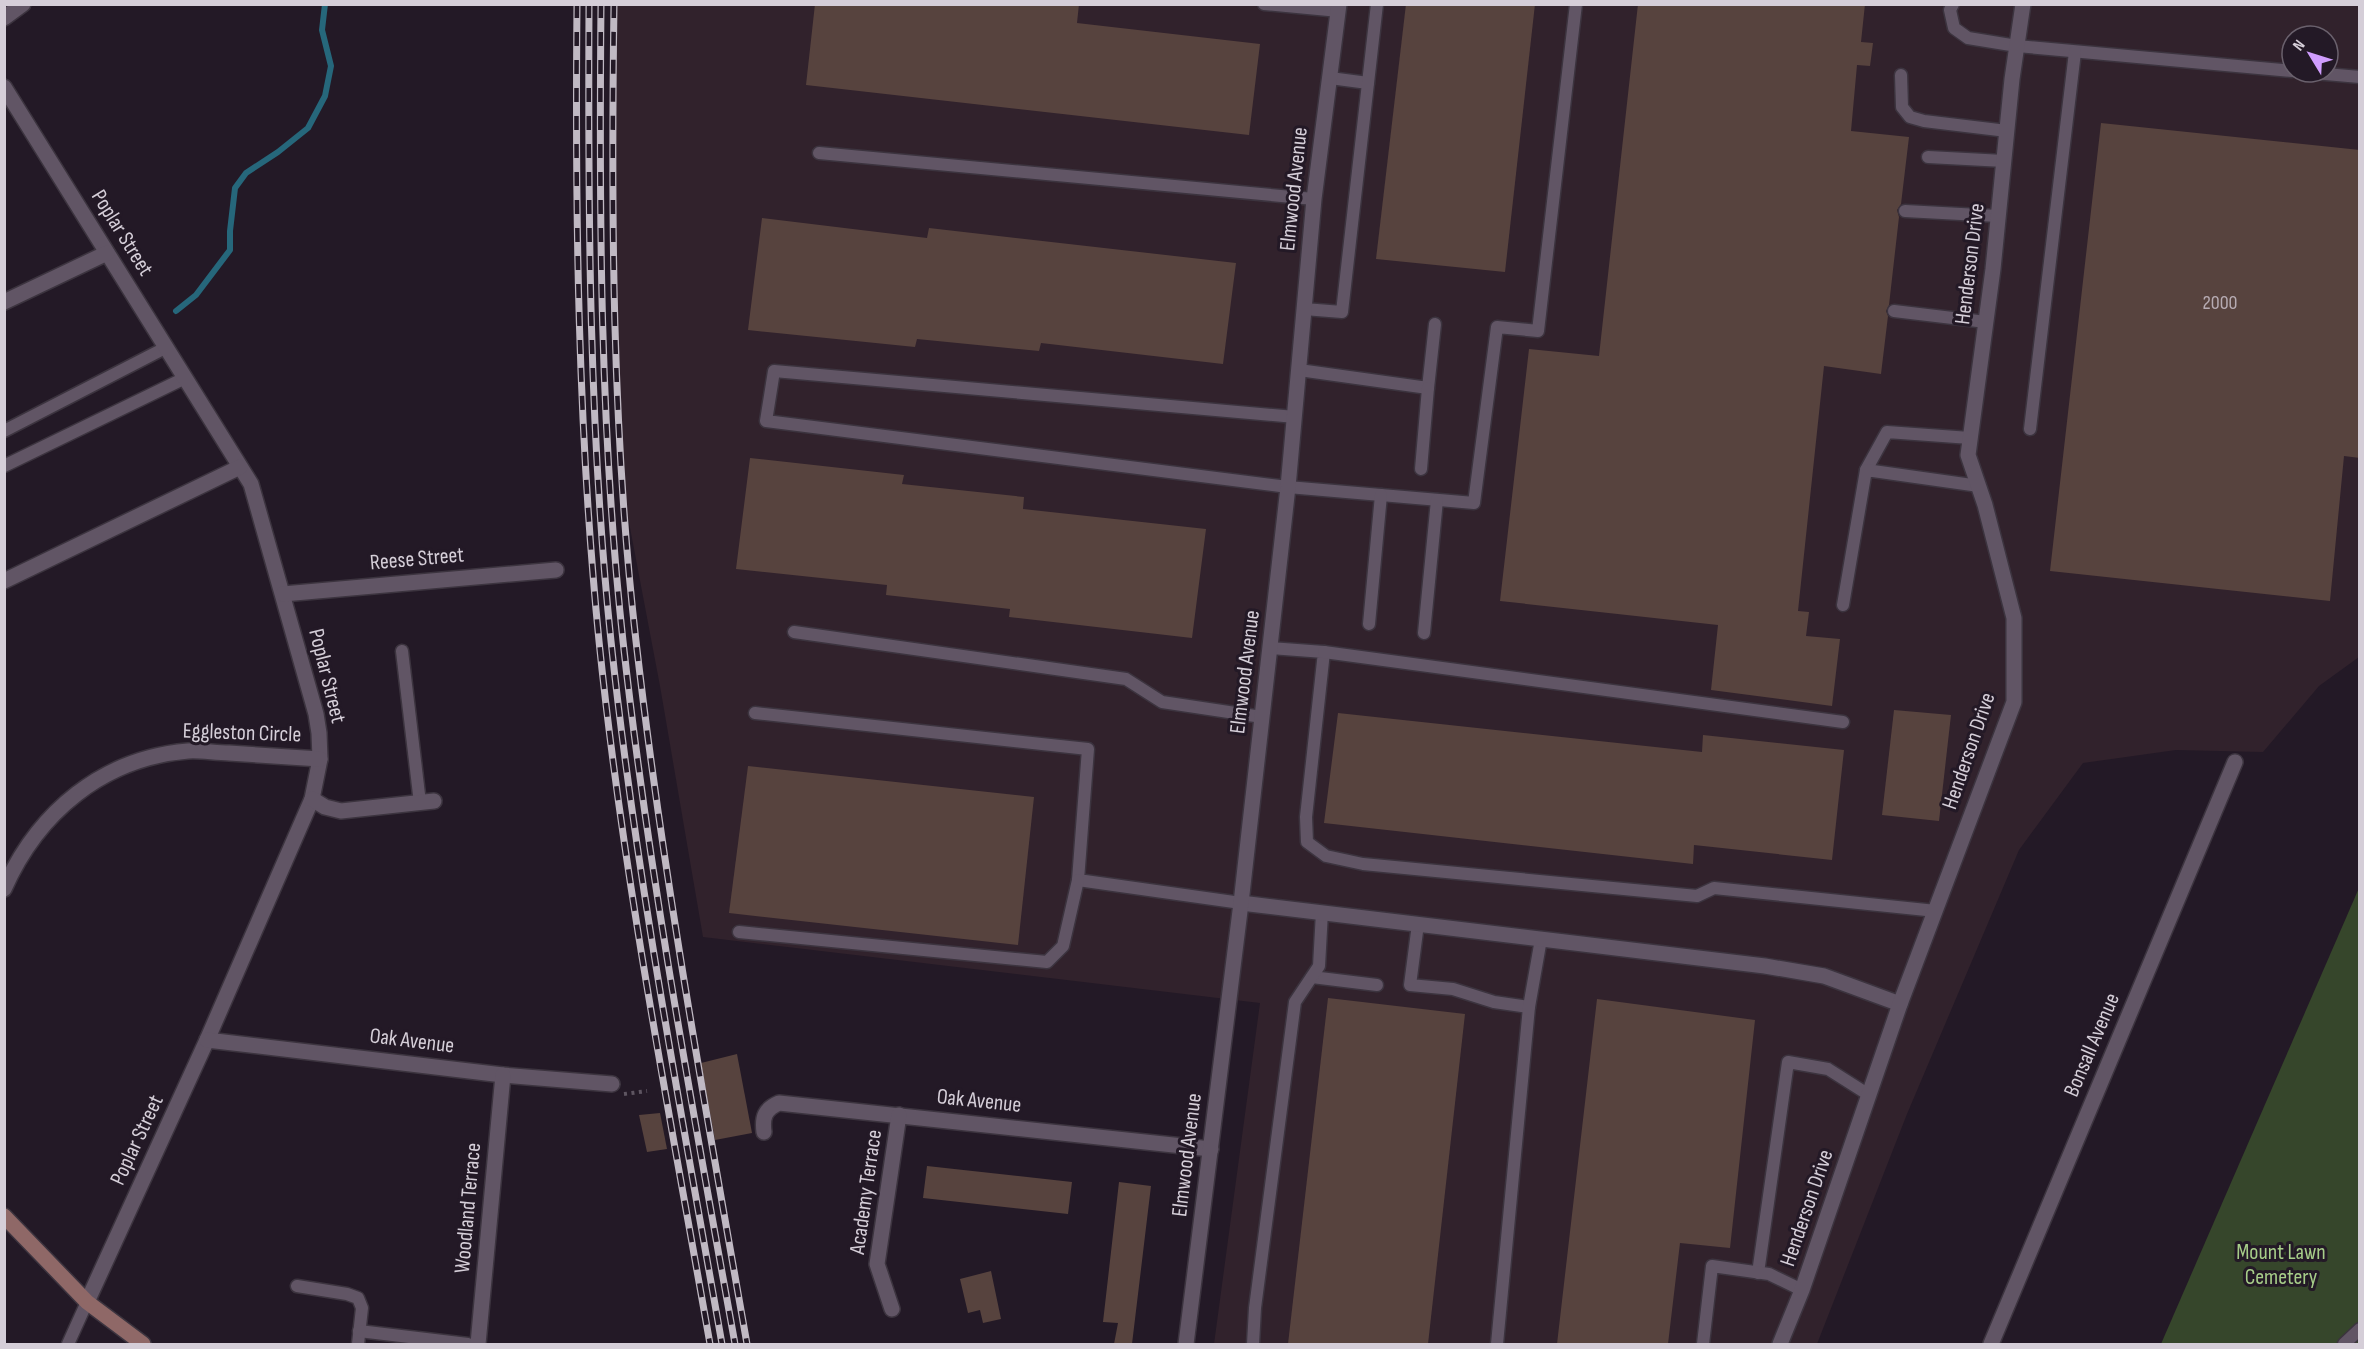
<svg xmlns="http://www.w3.org/2000/svg" width="2364" height="1349" viewBox="0 0 2364 1349" font-family="'Sofia Sans Condensed',sans-serif">
<style>
.industrial{fill:#31222c;fill-rule:evenodd}
.green{fill:#36462b}
.lines{fill:none;stroke-linecap:round;stroke-linejoin:round}
.stream{stroke:#26677b;stroke-width:6}
.building{fill:#57433e}
.lane-casing{stroke:#3c343f;stroke-width:15}
.street-casing{stroke:#3c343f;stroke-width:18}
.secondary-casing{stroke:#3c343f;stroke-width:18}
.path{stroke:#5e5561;stroke-width:4;stroke-dasharray:3 4.5;stroke-linecap:butt}
.lane{stroke:#615565;stroke-width:12}
.street{stroke:#615565;stroke-width:15}
.secondary{stroke:#8f6867;stroke-width:15}
.rail-casing{stroke:#c0b9c3;stroke-width:7}
.rail{stroke:#231926;stroke-width:4.5;stroke-dasharray:14;stroke-linecap:butt}
.labels{text-anchor:middle;dominant-baseline:central;stroke-width:6;stroke-linejoin:round;paint-order:stroke}
.number-label{font-size:20px;fill:#b6abb2}
.street-label{font-size:22px;fill:#d5ced8;stroke:#231926}
.park-label{font-size:22px;fill:#a7ce89;stroke:#231926}
</style>
<rect width="100%" height="100%" fill="#231926"/>
<path class="industrial" d="M 616,5 L 2359,5 L 2359,657 L 2319,686 L 2263,752 L 2176,750 L 2083,763 L 2019,850 L 1907,1114 L 1817,1344 L 1214,1344 L 1260,1003 L 703,937 L 660,686 L 624,496 L 616,309 L 613,97 ZM 2292,36 L 2328,36 L 2328,72 L 2292,72 Z"/>
<path class="green" d="M 2359,888 L 2359,1344 L 2161,1344 Z"/>
<g class="lines">
<path class="stream" d="M 176,311 L 196,295 L 230,250 L 230,231 L 235,188 L 246,173 L 278,152 L 308,128 L 325,96 L 331,66 L 322,30 L 325,4"/>
</g>
<g class="building">
<path d="M 815,4 L 1079,4 L 1077,23 L 1260,44 L 1249,135 L 806,85 Z"/>
<path d="M 1406,4 L 1535,4 L 1505,272 L 1376,259 Z"/>
<path d="M 1638,4 L 1865,4 L 1861,42 L 1873,43 L 1870,66 L 1857,65 L 1851,131 L 1909,137 L 1901,204 L 1897,210 L 1899,217 L 1889,305 L 1886,311 L 1888,316 L 1881,374 L 1824,366 L 1798,611 L 1809,612 L 1806,636 L 1840,639 L 1832,706 L 1711,690 L 1718,625 L 1500,601 L 1529,349 L 1599,356 Z"/>
<path d="M 2101,123 L 2360,150 L 2360,458 L 2344,456 L 2330,601 L 2050,571 Z"/>
<path d="M 762,218 L 927,238 L 929,228 L 1236,263 L 1223,364 L 1041,343 L 1039,351 L 917,339 L 915,347 L 748,330 Z"/>
<path d="M 750,458 L 904,475 L 902,484 L 1024,497 L 1023,509 L 1206,529 L 1192,638 L 1009,617 L 1010,609 L 886,595 L 887,585 L 736,569 Z"/>
<path d="M 1894,710 L 1951,715 L 1939,821 L 1882,815 Z"/>
<path d="M 1338,713 L 1702,752 L 1703,735 L 1844,750 L 1832,860 L 1694,845 L 1693,864 L 1324,823 Z"/>
<path d="M 748,766 L 1034,797 L 1018,945 L 729,913 Z"/>
<path d="M 1328,998 L 1465,1014 L 1428,1344 L 1288,1344 Z"/>
<path d="M 1597,999 L 1755,1020 L 1730,1248 L 1680,1243 L 1668,1344 L 1557,1344 Z"/>
<path d="M 737,1054 L 752,1133 L 715,1140 L 701,1063 Z"/>
<path d="M 660,1113 L 667,1149 L 647,1152 L 639,1115 Z"/>
<path d="M 927,1166 L 1072,1182 L 1068,1214 L 923,1198 Z"/>
<path d="M 1119,1182 L 1151,1186 L 1132,1344 L 1114,1344 L 1118,1323 L 1103,1322 Z"/>
<path d="M 991,1271 L 1001,1319 L 983,1323 L 980,1310 L 968,1313 L 960,1279 Z"/>
</g>
<g class="lines">
<g class="lane-casing">
<g id="lane">
<path d="M 1264,4 L 1339,11"/>
<path d="M 1953,4 L 1950,10 L 1954,28 L 1968,38 L 2017,46 L 2292,71"/>
<path d="M 2302,72 L 2360,77"/>
<path d="M 1901,75 L 1902,107 L 1910,117 L 1924,121 L 2007,131"/>
<path d="M 1330,78 L 1368,83"/>
<path d="M 819,153 L 1314,199"/>
<path d="M 1928,157 L 2004,161"/>
<path d="M 1905,211 L 1998,216"/>
<path d="M 1304,309 L 1342,312 L 1377,4"/>
<path d="M 1894,311 L 1986,322"/>
<path d="M 1299,370 L 1428,388 L 1435,324"/>
<path d="M 1295,417 L 774,371 L 766,421 L 1288,487 L 1474,503 L 1497,327 L 1538,331 L 1576,4"/>
<path d="M 2030,429 L 2075,52"/>
<path d="M 4,431 L 167,347"/>
<path d="M 4,466 L 185,378"/>
<path d="M 1421,469 L 1428,388"/>
<path d="M 1866,470 L 1887,432 L 1970,438"/>
<path d="M 1843,605 L 1866,470 L 1979,486"/>
<path d="M 1369,624 L 1381,495"/>
<path d="M 794,632 L 1126,679 L 1162,702 L 1262,717"/>
<path d="M 1424,633 L 1437,500"/>
<path d="M 1270,648 L 1324,652 L 1306,817 L 1307,842 L 1326,856 L 1363,864 L 1697,896 L 1714,888 L 1936,911"/>
<path d="M 402,651 L 420,803"/>
<path d="M 1324,652 L 1843,722"/>
<path d="M 755,713 L 1088,749 L 1078,880 L 1241,903"/>
<path d="M 1418,924 L 1410,985 L 1453,989 L 1494,1002 L 1529,1007"/>
<path d="M 739,932 L 1047,962 L 1063,946 L 1078,880"/>
<path d="M 1312,977 L 1377,985"/>
<path d="M 1758,1273 L 1788,1062 L 1828,1069 L 1869,1095"/>
<path d="M 297,1286 L 347,1294 L 358,1298 L 362,1308 L 358,1344"/>
<path d="M 359,1331 L 468,1344"/>
<path d="M 68,1344 L 87,1302"/>
<path d="M 1253,1344 L 1255,1308 L 1295,1002 L 1319,966 L 1322,912"/>
<path d="M 1497,1344 L 1529,1007 L 1541,939"/>
<path d="M 1703,1344 L 1712,1266 L 1769,1274 L 1802,1290"/>
<path d="M 2344,1344 L 2360,1329"/>
</g>
</g>
<g class="street-casing">
<g id="street">
<path d="M 4,18 L 23,4"/>
<path d="M 4,87 L 251,484 L 316,714 L 319,733 L 320,759 L 312,799 L 207,1040 L 87,1302"/>
<path d="M 4,302 L 107,253"/>
<path d="M 4,581 L 240,467"/>
<path d="M 283,594 L 556,570"/>
<path d="M 312,799 L 325,807 L 341,811 L 434,801"/>
<path d="M 4,889 C 38,812 103,758 188,751 C 201,750 215,753 229,753 C 259,755 289,757 320,759"/>
<path d="M 1241,903 L 1765,966 L 1824,976 L 1900,1004"/>
<path d="M 207,1040 L 503,1075 L 612,1084"/>
<path d="M 764,1132 C 762,1117 765,1109 779,1103 L 1211,1149"/>
<path d="M 892,1309 L 877,1264 L 899,1115"/>
<path d="M 478,1344 L 503,1075"/>
<path d="M 1186,1344 L 1241,903 L 1288,487 L 1314,199 L 1339,4"/>
<path d="M 1780,1344 L 1802,1290 L 1900,1004 L 2014,702 L 2014,618 L 1985,505 L 1968,455 L 1993,269 L 2012,79 L 2023,4"/>
<path d="M 1991,1344 L 2235,762"/>
</g>
</g>
<g class="secondary-casing">
<path id="secondary" d="M 4,1216 L 87,1302 L 143,1344"/>
</g>
<path class="path" d="M 624,1094 L 647,1091"/>
<use href="#lane" class="lane"/>
<use href="#street" class="street"/>
<use href="#secondary" class="secondary"/>
<g class="rail-casing">
<g id="rail">
<path d="M 577,4 C 575,217 578,430 599,641 C 623,877 669,1111 710,1344"/>
<path d="M 589,4 C 588,217 589,430 611,641 C 636,877 681,1111 722,1344"/>
<path d="M 601,4 C 599,217 600,430 623,641 C 649,877 693,1111 735,1344"/>
<path d="M 614,4 C 611,215 612,432 636,641 C 663,877 706,1111 747,1344"/>
</g>
</g>
<use href="#rail" class="rail"/>
</g>
<g class="labels">
<g class="number-label">
<text x="2220" y="303">2000</text>
</g>
<g class="street-label">
<text transform="translate(1294 189) rotate(-84)">Elmwood Avenue</text>
<text transform="translate(122 233) rotate(58)">Poplar Street</text>
<text transform="translate(1970 264) rotate(-83)">Henderson Drive</text>
<text transform="translate(417 559) rotate(-5)">Reese Street</text>
<text transform="translate(1245 672) rotate(-83)">Elmwood Avenue</text>
<text transform="translate(327 676) rotate(76)">Poplar Street</text>
<text transform="translate(242 733) rotate(2)">Eggleston Circle</text>
<text transform="translate(1969 751) rotate(-71)">Henderson Drive</text>
<text transform="translate(412 1041) rotate(7)">Oak Avenue</text>
<text transform="translate(2092 1045) rotate(-67)">Bonsall Avenue</text>
<text transform="translate(979 1101) rotate(6)">Oak Avenue</text>
<text transform="translate(137 1140) rotate(-65)">Poplar Street</text>
<text transform="translate(1187 1155) rotate(-83)">Elmwood Avenue</text>
<text transform="translate(866 1192) rotate(-82)">Academy Terrace</text>
<text transform="translate(468 1208) rotate(-85)">Woodland Terrace</text>
<text transform="translate(1807 1208) rotate(-71)">Henderson Drive</text>
</g>
<g class="park-label">
<text x="2281" y="1252">Mount Lawn<tspan x="2281" dy="25">Cemetery</tspan></text>
</g>
</g>
<rect width="2364" height="1349" fill="none" stroke="#d5ced8" stroke-width="12"/>
<g transform="translate(2310 54) rotate(308)"><circle r="28" fill="#231926" stroke="#6a616d" stroke-width="1.5"/>
<path d="M0-4.5L10 22L0 15L-10 22Z" fill="#d09dfe"/>
<text y="-9" font-size="16" font-weight="bold" text-anchor="middle" fill="#d5ced8">N</text>
</g>
</svg>
